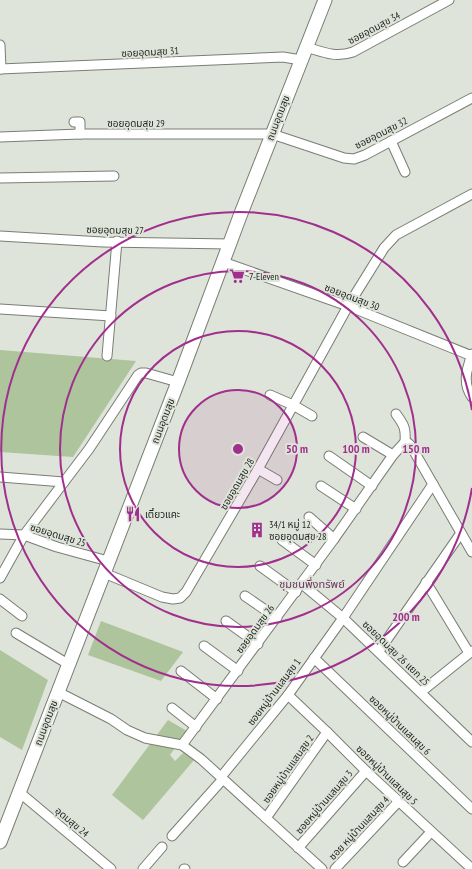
<svg xmlns="http://www.w3.org/2000/svg" width="472" height="869" viewBox="0 0 472 869" font-family="'PT Sans Narrow','Noto Sans Thai',sans-serif">
<style>
.green{fill:#aec49d}
.lines{fill:none;stroke-linecap:round;stroke-linejoin:round}
.minor-casing{stroke:#797e74;stroke-width:11}
.secondary-casing{stroke:#797e74;stroke-width:15}
.minor{stroke:#fff;stroke-width:9}
.secondary{stroke:#fff;stroke-width:13}
.ring{fill:none;stroke:#a02f8d;stroke-width:2}
.labels{text-anchor:middle;dominant-baseline:central;stroke-width:4;stroke-linejoin:round;paint-order:stroke}
.street-label{font-size:10px;fill:#1f211d;stroke:#dee4d9}
.poi-label{font-size:10px;fill:#1f211d;stroke:#dee4d9;text-anchor:start}
.neighbourhood-label{font-size:11px;fill:#6d3561;stroke:#dee4d9}
.centre{fill:#a02f8d;stroke:#dee4d9;stroke-width:2}
.ring-label{font-size:12px;text-anchor:middle;font-weight:bold;fill:#a02f8d;stroke:#dee4d9;stroke-width:4;stroke-linejoin:round;paint-order:stroke}
</style>
<rect width="100%" height="100%" fill="#dee4d9"/>
<g class="green">
<path d="M 0,350 L 136,361 L 73,457 L 0,452 Z"/>
<path d="M 101,621 L 183,652 L 161,681 L 88,655 Z"/>
<path d="M 0,650 L 48,680 L 22,750 L 0,737 Z"/>
<path d="M 168,720 L 187,731 L 170,755 L 175,761 L 183,753 L 194,760 L 143,820 L 112,795 Z"/>
</g>
<g class="lines">
<g class="minor-casing">
<g id="minor">
<path d="M 0,45 L 1,69"/>
<path d="M 306,47 C 323,52 335,58 353,52 L 449,0"/>
<path d="M 0,69 L 283,57 L 301,60"/>
<path d="M 74,122 L 80,122 L 80,134"/>
<path d="M 0,137 L 80,134 L 272,134 L 344,158 L 354,159 L 365,155 L 472,98"/>
<path d="M 391,141 L 405,172"/>
<path d="M 0,178 L 114,176"/>
<path d="M 0,236 L 103,242 L 230,244"/>
<path d="M 223,262 L 348,306 L 472,356"/>
<path d="M 0,309 L 111,316"/>
<path d="M 472,354 C 467,369 462,383 472,397"/>
<path d="M 107,356 L 117,241"/>
<path d="M 270,395 L 293,405 L 312,416"/>
<path d="M 396,414 C 404,425 406,428 405,442"/>
<path d="M 363,437 L 393,455"/>
<path d="M 329,456 L 372,486"/>
<path d="M 258,469 L 277,480"/>
<path d="M 0,477 L 64,482 L 24,535 L 0,578"/>
<path d="M 64,482 L 89,449 L 138,375 L 141,373 L 146,373 L 178,382"/>
<path d="M 321,486 L 356,509"/>
<path d="M 309,517 L 334,539"/>
<path d="M 0,534 L 24,535 L 57,547 L 108,561"/>
<path d="M 282,540 L 316,565"/>
<path d="M 260,566 L 296,592"/>
<path d="M 104,573 L 162,597 L 173,599 L 180,598 L 186,592 L 258,469 L 348,306 L 384,248 L 396,235 L 472,194"/>
<path d="M 426,582 L 469,653"/>
<path d="M 302,584 L 343,618 L 472,742"/>
<path d="M 245,596 L 277,618"/>
<path d="M 0,599 L 22,616"/>
<path d="M 226,621 L 258,644"/>
<path d="M 16,633 L 68,664"/>
<path d="M 204,646 L 238,671"/>
<path d="M 379,651 L 461,533"/>
<path d="M 314,658 L 472,809"/>
<path d="M 181,671 L 217,699"/>
<path d="M 58,692 L 111,719 L 127,730 L 145,738 L 182,745 L 201,759 L 322,869"/>
<path d="M 421,692 L 472,651"/>
<path d="M 288,695 L 327,732 L 366,771 L 472,869"/>
<path d="M 172,708 L 196,727"/>
<path d="M 182,745 L 334,539 L 393,455 L 405,442 L 408,443 L 411,446 L 472,552"/>
<path d="M 221,777 L 288,695 L 343,618 L 433,484"/>
<path d="M 19,792 L 111,869"/>
<path d="M 266,818 L 327,732"/>
<path d="M 172,836 L 223,779"/>
<path d="M 298,848 L 366,771"/>
<path d="M 403,862 L 431,832"/>
<path d="M 143,869 L 162,847"/>
<path d="M 184,869 L 185,869"/>
<path d="M 335,869 L 399,801"/>
</g>
</g>
<g class="secondary-casing">
<path id="secondary" d="M 0,842 L 178,382 L 240,216 L 325,0"/>
</g>
<use href="#minor" class="minor"/>
<use href="#secondary" class="secondary"/>
</g>
<circle cx="238" cy="449" r="59" fill="#a02f8d" fill-opacity=".12"/>
<g class="ring">
<circle cx="238" cy="449" r="59"/>
<circle cx="238" cy="449" r="118"/>
<circle cx="238" cy="449" r="178"/>
<path d="M472 488A237 237 0 1 1 472 410"/>
</g>
<defs>
<g id="supermarket-bare" transform="scale(1.2)"><path d="M-6-5.5h2.5l.6 2H6L4.5 2H-2.5L-4.4-4H-6ZM-1.5 3.2a1.3 1.3 0 1 0 .1 0ZM3 3.2a1.3 1.3 0 1 0 .1 0Z" fill="#a02f8d" stroke="#dee4d9" stroke-width="2.5" paint-order="stroke"/></g>
<g id="restaurant-bare" transform="scale(1.2)"><path d="M-5-6h1v4h1v-4h1v4h1v-4h1v5L-1.5 .5V6h-2V.5L-5-1ZM5-6V6H3V1.5H1.5Q1.5-4 5-6Z" fill="#a02f8d" stroke="#dee4d9" stroke-width="2.5" paint-order="stroke"/></g>
<g id="building-bare" transform="scale(1.2)"><path d="M-4-6H4V6H1V3H-1V6H-4ZM-2.5-4.3h1.7v1.8h-1.7ZM.8-4.3h1.7v1.8H.8ZM-2.5-1h1.7V.8h-1.7ZM.8-1h1.7V.8H.8Z" fill="#a02f8d" stroke="#dee4d9" stroke-width="2.5" paint-order="stroke"/></g>
</defs>
<g fill-rule="evenodd">
<use href="#supermarket-bare" x="237" y="276"/>
<use href="#restaurant-bare" x="133" y="514"/>
<use href="#building-bare" x="257" y="530"/>
</g>
<g class="labels">
<g class="street-label">
<text transform="translate(374 28) rotate(-28)">ซอยอุดมสุข 34</text>
<text transform="translate(150 52) rotate(-3)">ซอยอุดมสุข 31</text>
<text transform="translate(278 118) rotate(-69)">ถนนอุดมสุข</text>
<text x="136" y="123">ซอยอุดมสุข 29</text>
<text transform="translate(381 133) rotate(-27)">ซอยอุดมสุข 32</text>
<text transform="translate(115 230) rotate(1)">ซอยอุดมสุข 27</text>
<text transform="translate(352 297) rotate(21)">ซอยอุดมสุข 30</text>
<text transform="translate(163 421) rotate(-69)">ถนนอุดมสุข</text>
<text transform="translate(237 484) rotate(-60)">ซอยอุดมสุข 28</text>
<text transform="translate(58 535) rotate(17)">ซอยอุดมสุข 25</text>
<text transform="translate(255 629) rotate(-54)">ซอยอุดมสุข 26</text>
<text transform="translate(396 653) rotate(44)">ซอยอุดมสุข 26 แยก 25</text>
<text transform="translate(274 692) rotate(-53)">ซอยหมู่บ้านแสนสุข 1</text>
<text transform="translate(46 723) rotate(-69)">ถนนอุดมสุข</text>
<text transform="translate(400 725) rotate(44)">ซอยหมู่บ้านแสนสุข 6</text>
<text transform="translate(288 769) rotate(-55)">ซอยหมู่บ้านแสนสุข 2</text>
<text transform="translate(387 775) rotate(44)">ซอยหมู่บ้านแสนสุข 5</text>
<text transform="translate(324 802) rotate(-49)">ซอยหมู่บ้านแสนสุข 3</text>
<text transform="translate(72 822) rotate(40)">อุดมสุข 24</text>
<text transform="translate(359 828) rotate(-47)">ซอย หมู่บ้านแสนสุข 4</text>
</g>
<g class="poi-label">
<text x="249" y="276">7-Eleven</text>
<text x="145" y="514">เตี๋ยวแคะ</text>
<text x="269" y="524">34/1 หมู่ 12<tspan x="269" dy="12">ซอยอุดมสุข 28</tspan></text>
</g>
<g class="neighbourhood-label">
<text x="312" y="584">ชุมชนพึ่งทรัพย์</text>
</g>
</g>
<circle cx="238" cy="449" r="6" class="centre"/>
<g class="ring-label">
<text x="297" y="453">50 m</text>
<text x="356" y="453">100 m</text>
<text x="416" y="453">150 m</text>
<text x="406" y="621">200 m</text>
</g>
</svg>
